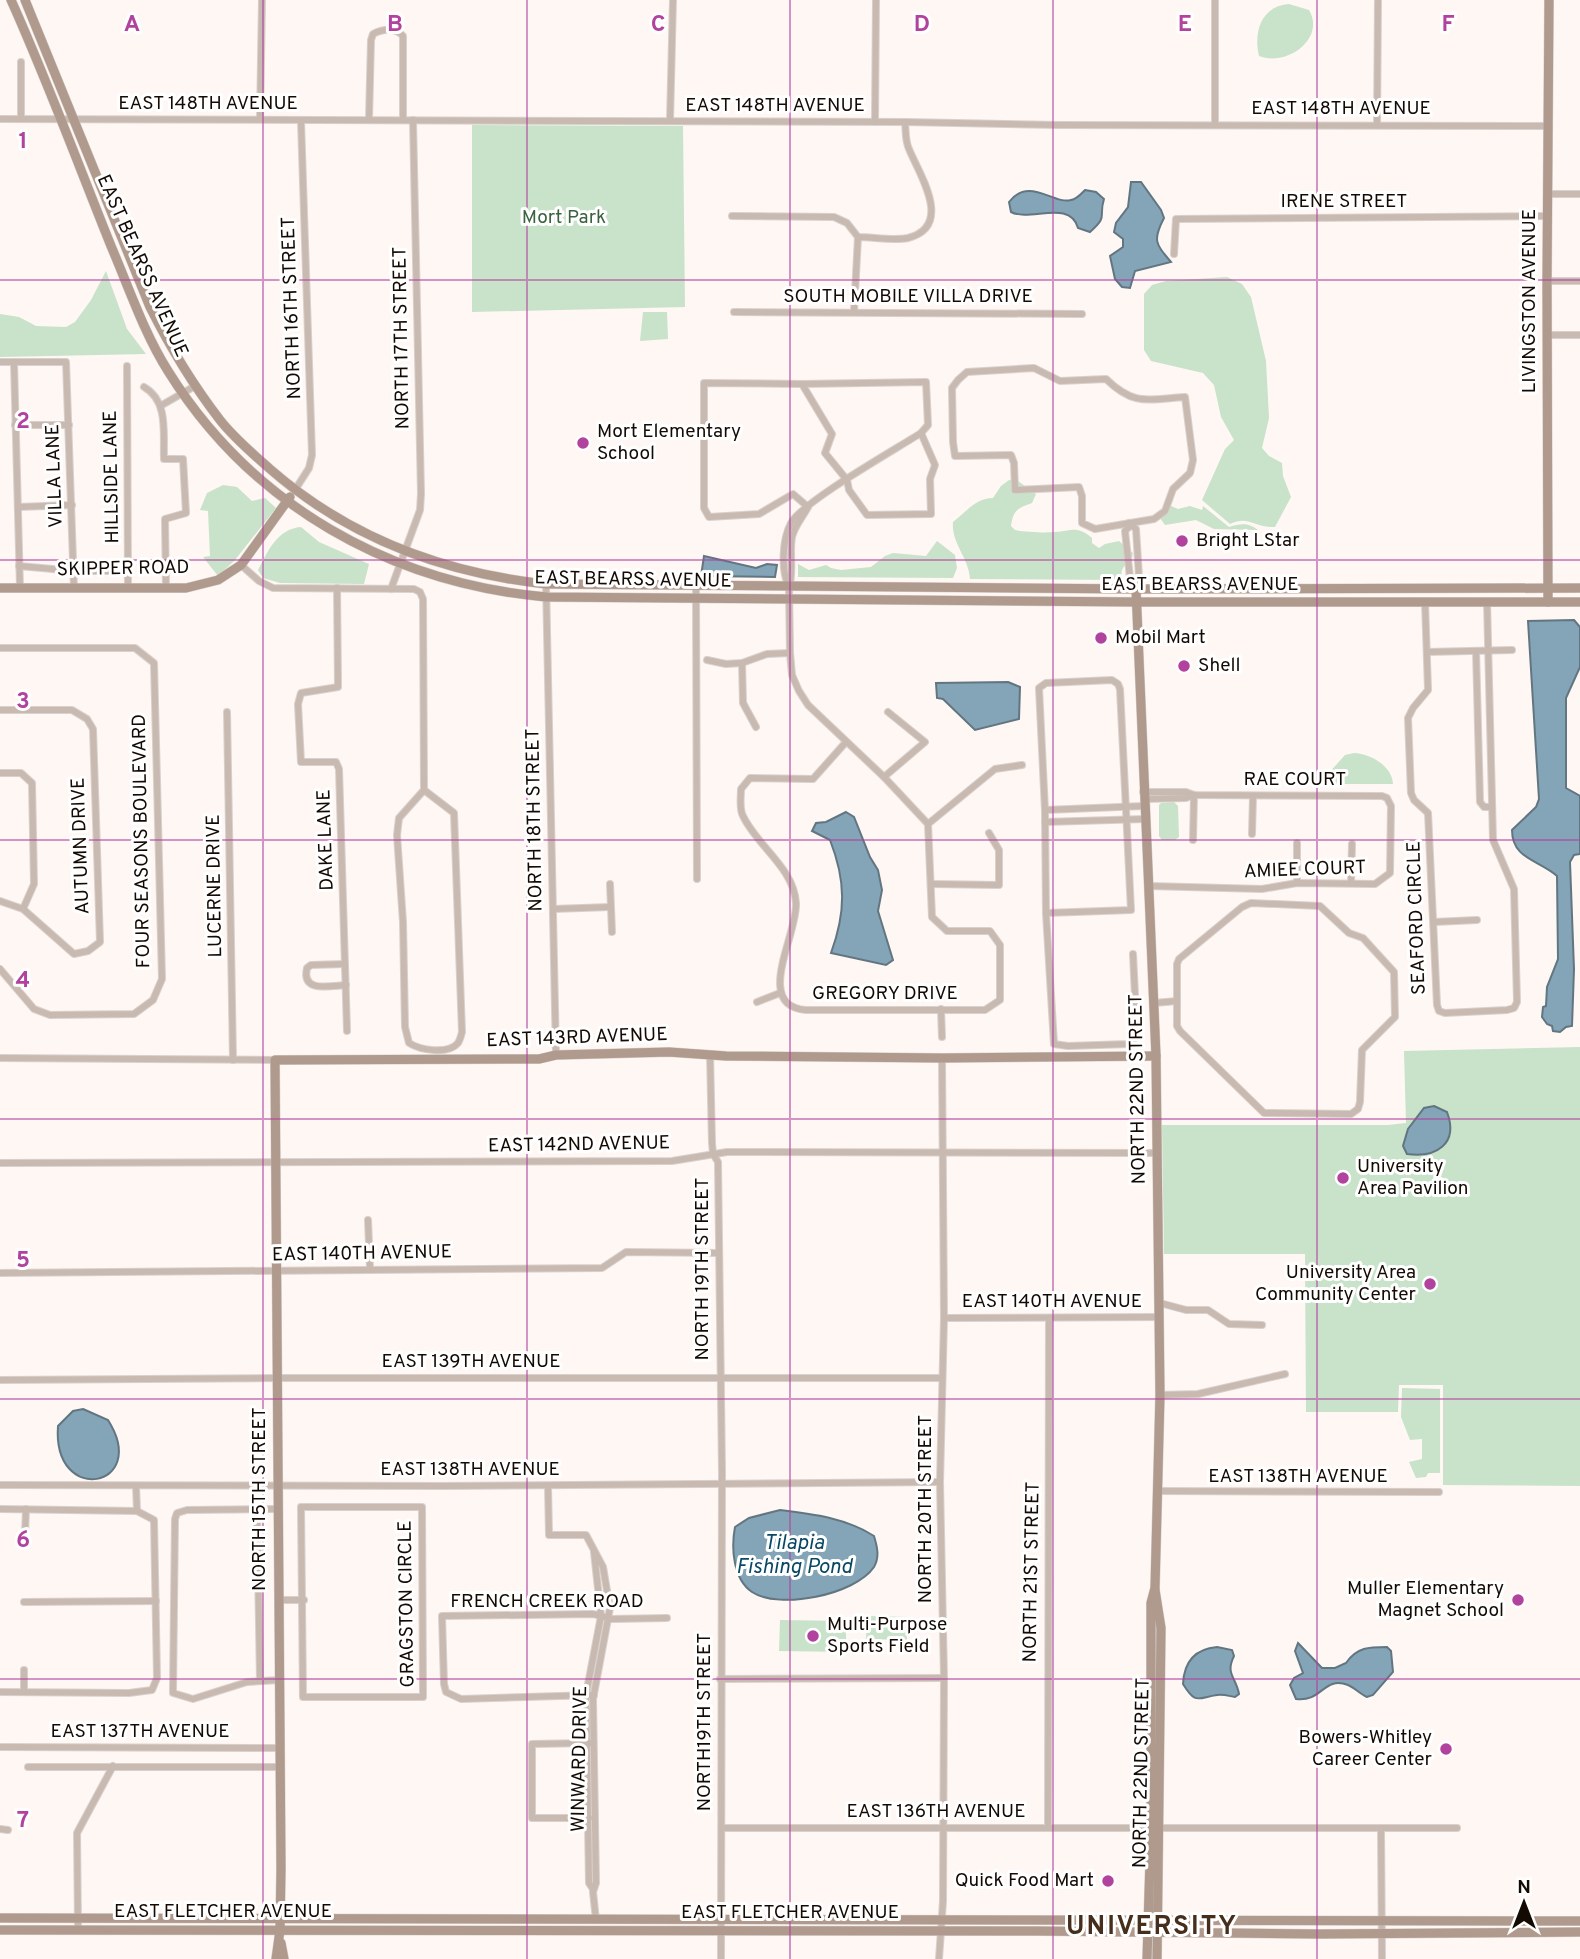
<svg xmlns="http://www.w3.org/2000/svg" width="1580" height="1959" viewBox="0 0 1580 1959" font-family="Overpass,sans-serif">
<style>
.green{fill:#c9e2ca}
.water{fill:#84a4b7;stroke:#627681;stroke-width:2}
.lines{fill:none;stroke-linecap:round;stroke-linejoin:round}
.street-casing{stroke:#d9d1cd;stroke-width:8}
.secondary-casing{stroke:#d9d1cd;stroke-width:10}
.street{stroke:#c8b9b1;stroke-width:6}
.secondary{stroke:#af9a8d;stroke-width:9}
.grid{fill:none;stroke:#b1429e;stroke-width:2;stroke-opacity:0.55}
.poi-dot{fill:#b1429e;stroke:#fff;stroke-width:2.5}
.labels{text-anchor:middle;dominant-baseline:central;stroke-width:6;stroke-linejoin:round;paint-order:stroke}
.street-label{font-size:19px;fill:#140a04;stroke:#fff}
.park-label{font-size:19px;fill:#39623d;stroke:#fff}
.poi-label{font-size:19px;fill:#140a04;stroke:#fff;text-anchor:start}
.water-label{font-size:21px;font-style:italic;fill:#084864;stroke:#fff}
.district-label{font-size:26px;font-weight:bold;letter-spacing:2px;fill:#462e1c;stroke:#fff}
.grid-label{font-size:23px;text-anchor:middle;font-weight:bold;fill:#b1429e;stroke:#fff;stroke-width:6;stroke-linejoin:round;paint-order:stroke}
</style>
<rect width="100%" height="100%" fill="#fef7f3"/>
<g class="green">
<path d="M 1289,4 L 1309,10 C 1326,39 1286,67 1259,56 C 1253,31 1262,6 1289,4 Z"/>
<path d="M 472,125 L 683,126 L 685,307 L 472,312 Z"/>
<path d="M 106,271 L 127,329 L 146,354 L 0,357 L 0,314 L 19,317 L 36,326 L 66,327 L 75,322 L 91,300 Z"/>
<path d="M 1227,277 L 1242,284 L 1251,297 L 1266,361 L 1269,418 L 1262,448 L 1269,456 L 1282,463 L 1283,476 L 1291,497 L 1275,527 C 1254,528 1249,515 1230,524 L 1202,500 L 1225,449 L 1234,440 L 1221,417 L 1214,385 L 1203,373 L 1151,361 L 1144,350 L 1144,294 L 1152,285 L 1166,281 Z"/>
<path d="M 643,312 L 667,312 L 668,339 L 640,341 Z"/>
<path d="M 1009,480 L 1018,481 L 1036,494 L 1032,503 C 1018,508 1013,510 1011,526 L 1015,530 C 1024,532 1045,533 1055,532 C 1072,531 1077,525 1092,538 L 1092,543 L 1099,548 L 1105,544 L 1119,541 L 1133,553 L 1132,559 C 1124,567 1120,567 1122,580 L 970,579 C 969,558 951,543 953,522 C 966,512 976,498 993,498 L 1001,486 Z"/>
<path d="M 223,485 L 237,487 L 252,501 L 265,498 L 276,508 L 235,560 L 218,576 L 203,557 L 210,556 L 208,511 L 200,510 L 207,493 Z"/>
<path d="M 1169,505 L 1178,509 L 1190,506 L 1202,510 L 1203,506 L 1229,527 C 1241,524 1247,522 1258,530 L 1214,529 L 1196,520 L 1165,525 L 1160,518 L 1160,513 Z"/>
<path d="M 301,527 L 319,542 L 369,564 L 364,584 L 280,583 L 263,578 L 258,570 C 268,551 277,529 301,527 Z"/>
<path d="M 937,541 L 955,555 L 957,568 L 953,578 L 798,577 L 798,564 L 809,570 L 826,565 L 831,568 L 841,570 L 871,567 L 885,556 L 893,553 L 926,556 Z"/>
<path d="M 1354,753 C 1371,754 1392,766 1393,784 L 1319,784 L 1345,755 Z"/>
<path d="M 1174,802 L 1178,806 L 1179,837 L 1175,840 L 1162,840 L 1159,836 L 1159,805 L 1161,803 Z"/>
<path d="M 1580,1047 L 1580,1486 L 1443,1485 L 1443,1385 L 1399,1385 L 1398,1412 L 1306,1412 L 1305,1254 L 1164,1254 L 1162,1125 L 1388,1125 L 1406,1123 L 1404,1051 Z"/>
<path d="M 1402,1388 L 1440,1389 L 1440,1473 L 1428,1473 L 1426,1477 L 1416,1478 L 1409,1462 L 1422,1459 L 1422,1439 L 1410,1440 L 1401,1417 Z"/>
<path d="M 867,1616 L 908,1617 L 907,1640 L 866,1639 Z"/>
<path d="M 780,1620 L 846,1621 L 846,1652 L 779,1651 Z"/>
</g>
<g class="water">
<path d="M 1131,182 L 1141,182 L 1161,210 L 1164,218 C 1152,241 1156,244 1171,262 L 1135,271 L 1130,288 L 1122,287 L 1115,279 L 1110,256 L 1123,247 L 1123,239 L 1114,232 L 1116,223 L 1128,207 Z"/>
<path d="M 1085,190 L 1096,192 L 1104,199 C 1098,218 1109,215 1090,232 L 1078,228 C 1070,199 1030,222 1011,212 L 1009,202 C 1029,176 1054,205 1071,200 C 1077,199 1081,194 1085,190 Z"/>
<path d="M 704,556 L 756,568 L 767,564 L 777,565 L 775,577 L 701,576 Z"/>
<path d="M 1574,620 L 1580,627 L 1580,667 L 1566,698 L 1566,788 L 1580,796 L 1580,854 L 1574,855 L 1570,862 L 1574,969 L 1572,1026 L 1566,1027 L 1560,1032 L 1553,1031 L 1552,1026 L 1547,1024 L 1542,1017 L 1543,1007 L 1546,1006 L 1547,987 L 1558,959 L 1557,876 C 1539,860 1512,859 1512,830 L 1536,807 L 1539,799 L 1528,621 Z"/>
<path d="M 1008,682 L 1020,687 L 1019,719 L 975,730 L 943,699 L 937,698 L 936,683 Z"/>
<path d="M 846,812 L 854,817 L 870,857 L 878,870 L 882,890 L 878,911 L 893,960 L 886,965 L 831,953 C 846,912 846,881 830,840 L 812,831 L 816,823 L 826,822 Z"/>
<path d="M 1434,1106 L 1447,1112 C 1459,1144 1436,1158 1407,1154 L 1403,1146 L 1408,1129 L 1424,1108 Z"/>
<path d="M 83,1409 L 108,1420 C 151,1488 52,1507 58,1426 L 73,1411 Z"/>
<path d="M 780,1510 C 813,1514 846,1518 874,1536 C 877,1546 880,1557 874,1567 C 855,1595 779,1610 752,1592 C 733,1579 731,1548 735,1527 L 749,1518 Z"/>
<path d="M 1298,1643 L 1322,1668 L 1335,1668 L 1346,1663 C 1357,1647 1369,1647 1387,1647 L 1391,1651 L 1393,1672 L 1373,1695 L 1367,1697 C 1360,1694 1355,1688 1348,1685 C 1323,1676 1323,1702 1296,1699 L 1290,1685 L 1294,1678 L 1303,1673 L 1295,1651 Z"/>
<path d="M 1217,1647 L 1232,1650 L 1234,1656 C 1225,1674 1236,1677 1239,1694 L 1235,1697 C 1229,1696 1223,1694 1217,1695 C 1197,1698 1196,1705 1183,1684 C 1184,1662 1194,1649 1217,1647 Z"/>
</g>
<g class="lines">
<g class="street-casing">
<g id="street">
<path d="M 21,62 L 21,119"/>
<path d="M 0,119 L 905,122 L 1058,125 L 1549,126"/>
<path d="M 260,119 L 262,0"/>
<path d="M 369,119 L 371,40 L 373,34 C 382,29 396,27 403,36 L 403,120"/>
<path d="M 670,121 L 673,0"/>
<path d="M 875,122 L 876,0"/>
<path d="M 1215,125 L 1215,0"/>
<path d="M 1377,125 L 1378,0"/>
<path d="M 1548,194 L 1580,194"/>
<path d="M 732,216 L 834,217 L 847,223 L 858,237 C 873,237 893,241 908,238 C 955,226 918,172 909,149 C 905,141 906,131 905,122"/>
<path d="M 1174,254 L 1176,219 L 1547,216"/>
<path d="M 1547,281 L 1580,281"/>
<path d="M 734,312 L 1082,314"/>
<path d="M 854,312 L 858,237"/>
<path d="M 1548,335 L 1580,335"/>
<path d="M 0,362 L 66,362 L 74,589"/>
<path d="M 14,362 L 20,588"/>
<path d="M 127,366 L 128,588"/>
<path d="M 1034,368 L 1060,381 L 1106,379 C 1135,407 1148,399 1185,397 L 1193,460 L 1190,473 L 1173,489 L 1165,511 L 1154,519 L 1095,529 L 1082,523 L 1082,496 L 1079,487 L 1015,490 L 1014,463 L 1011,455 L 955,456 L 953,442 L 952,388 L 958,380 L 967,372 Z"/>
<path d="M 802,384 L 832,434 L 825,453 L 847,480 L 849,490 L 867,515 L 931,514 L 930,479 L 935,465 L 921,433"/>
<path d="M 144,387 C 169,401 163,434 164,459 L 183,459 L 186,513 L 165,519 L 166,588"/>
<path d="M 162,405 L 195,386"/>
<path d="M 15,425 L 69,425"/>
<path d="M 295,490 L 309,468 L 312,455 L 301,121"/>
<path d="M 18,507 L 72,505"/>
<path d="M 808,507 C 803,517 795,525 792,537 C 789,553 794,571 789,587 L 790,653 L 792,675 L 799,691 L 808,705 L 884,777 L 928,824 L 932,917 L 947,931 L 990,931 L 1000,945 L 1000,1000 L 985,1010 L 806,1010 C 753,1006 798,934 796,903 C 794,868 757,846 743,816 C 739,809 741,797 741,789 L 750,778 L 813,779 L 846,742"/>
<path d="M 1129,523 L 1136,529 L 1139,577 L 1135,580 L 1136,589"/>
<path d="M 1130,526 L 1125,531 L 1130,578 L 1135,580"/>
<path d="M 241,565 L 259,581 L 273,588 L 414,589 L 420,592 L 423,599 L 424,790 L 399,818 L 397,835 L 403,922 L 405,1027 L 409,1043 C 420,1050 448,1055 458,1043 C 460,1040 461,1036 462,1032 L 454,813 L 424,790"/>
<path d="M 19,566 L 75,571 L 129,571"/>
<path d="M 546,584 L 556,1055"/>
<path d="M 696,586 L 697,879"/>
<path d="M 789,587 C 781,571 782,540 791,523 C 802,502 896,449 921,433 L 928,425 L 926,382 L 802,384 L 704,383 L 704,508 L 709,517 L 759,514 L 793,494 L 808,507"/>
<path d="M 337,588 L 338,687 L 301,693 L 298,704 L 301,762 L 336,762 L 339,769 L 347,1031"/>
<path d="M 391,589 L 420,510 L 421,494 L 413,120"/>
<path d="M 1425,602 L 1428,690 L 1413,708 L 1408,718 L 1411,793 L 1414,800 L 1428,813 L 1437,1005 L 1439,1011 L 1445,1013 L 1507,1010 L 1514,1008 L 1517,1002 L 1514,889 L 1493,840 L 1487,602"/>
<path d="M 0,648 L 135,648 L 154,663 L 162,979 L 153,1000 L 134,1014 L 50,1015 L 34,1009 L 0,969"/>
<path d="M 1476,651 L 1480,802 L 1484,807 L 1492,807"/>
<path d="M 1427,652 L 1512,650"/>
<path d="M 707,660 L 726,664 L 742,663 L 767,654 L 790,653"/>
<path d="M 742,663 L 743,703 L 756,727"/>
<path d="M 0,710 L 72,710 L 87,719 L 93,729 L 100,942 L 88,951 L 74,954 L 23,909 L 0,901"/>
<path d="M 227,712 L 233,1060"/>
<path d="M 0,773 L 21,773 L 32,783 L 34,884 L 23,909"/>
<path d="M 884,777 L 925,742 L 888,712"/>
<path d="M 1143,792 L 1186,792 L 1194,795 L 1382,796 L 1387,798 L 1391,806 L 1390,873 L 1375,884 L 1297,883 L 1262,889 L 1149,886"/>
<path d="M 1144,799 L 1186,798 L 1194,795"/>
<path d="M 1045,810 L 1144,806"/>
<path d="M 1045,822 L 1145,819"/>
<path d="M 928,824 L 995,769 L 1022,765"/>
<path d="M 1252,834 L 1253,796"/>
<path d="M 1193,840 L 1194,795"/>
<path d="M 1297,843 L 1297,883"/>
<path d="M 1351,883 L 1352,844"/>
<path d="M 610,884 L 612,932"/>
<path d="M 931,884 L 999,885 L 999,850 L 989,833"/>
<path d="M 1251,903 L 1320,906 L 1349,933 L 1363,938 L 1394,972 L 1395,1017 L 1362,1050 L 1360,1102 L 1358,1109 L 1351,1114 L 1264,1113 L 1180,1031 L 1177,1026 L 1177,964 L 1179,959 L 1242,907 Z"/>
<path d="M 553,909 L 610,907"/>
<path d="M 1046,913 L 1131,910 L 1120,689 L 1118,684 L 1112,680 L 1046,683 L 1039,688 L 1045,810 L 1046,913 L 1054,1044 L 1068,1046 L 1129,1044 L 1137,1036 L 1133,954"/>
<path d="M 1434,922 L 1477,920"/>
<path d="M 345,964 L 311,965 L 307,968 C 301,993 329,986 346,985"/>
<path d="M 757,1002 L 780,993"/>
<path d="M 1154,1003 L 1177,1001"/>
<path d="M 941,1009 L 942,1037"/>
<path d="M 710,1054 L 712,1143 L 713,1154 L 718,1162 L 722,1472 L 721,1959"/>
<path d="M 0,1058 L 275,1060"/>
<path d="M 0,1163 L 672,1161 L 727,1152 L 1157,1153"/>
<path d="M 368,1220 L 370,1269"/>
<path d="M 0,1273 L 602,1268 L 626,1252 L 719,1253"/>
<path d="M 1160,1303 L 1186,1310 L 1208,1310 L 1229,1324 L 1262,1325"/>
<path d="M 944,1318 L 1160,1317"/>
<path d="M 0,1380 L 277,1378 L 942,1378"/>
<path d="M 1160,1395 L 1198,1394 L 1285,1374"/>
<path d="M 0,1485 L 443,1486 L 940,1482"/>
<path d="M 136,1486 L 137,1511"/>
<path d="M 548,1486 L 549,1535 L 586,1535 L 603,1567 L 610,1608 L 593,1699 L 596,1883 L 593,1892 L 596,1920"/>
<path d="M 1157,1491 L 1439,1492"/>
<path d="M 301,1507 L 422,1507 L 423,1697 L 303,1697 Z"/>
<path d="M 0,1509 L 137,1511 L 154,1520 L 157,1678 L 152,1690 L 129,1693 L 0,1692"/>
<path d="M 257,1509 L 260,1681"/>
<path d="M 278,1509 L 187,1510 L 177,1513 L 175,1519 L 173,1693 L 193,1699 L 247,1682 L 279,1680"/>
<path d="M 25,1534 L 26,1509"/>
<path d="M 278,1600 L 304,1600"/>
<path d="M 24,1602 L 156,1601"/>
<path d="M 720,1679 L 944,1678"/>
<path d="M 24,1692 L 24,1670"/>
<path d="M 594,1695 L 461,1699 L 446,1692 L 444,1684 L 442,1616 L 593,1614 L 612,1619 L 667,1618"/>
<path d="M 0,1747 L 279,1748"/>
<path d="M 28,1767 L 279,1767"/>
<path d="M 589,1818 L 532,1818 L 532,1744 L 591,1743"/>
<path d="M 1048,1827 L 1049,1318"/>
<path d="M 722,1828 L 1151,1828"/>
<path d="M 1160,1828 L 1457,1828"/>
<path d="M 0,1829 L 8,1830"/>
<path d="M 1381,1829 L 1382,1959"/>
<path d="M 593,1889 L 589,1883 L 586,1695 L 601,1616 L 594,1552"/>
<path d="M 78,1928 L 77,1833 L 113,1766"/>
<path d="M 939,1959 L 943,1901 L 944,1678 L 940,1482 L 944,1318 L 942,1058"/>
</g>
</g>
<g class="secondary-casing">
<g id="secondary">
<path d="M 11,0 C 47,80 78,164 111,246 C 129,288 144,333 168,371 C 252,506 391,583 546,597 L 1136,602 L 1580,602"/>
<path d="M 25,0 L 150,307 C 170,347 193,385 220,420 C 234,438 253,454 270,469 C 349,538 443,573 546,584 L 1136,589 L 1580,588"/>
<path d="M 0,588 L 186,588 L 218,580 L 241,565 L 290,497"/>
<path d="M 1136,589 L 1156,1056 L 1160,1395 L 1155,1588 L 1151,1603 L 1151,1828 L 1147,1959"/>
<path d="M 1548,602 L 1547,281 L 1549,0"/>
<path d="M 1155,1590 L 1161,1628 L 1157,1959"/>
<path d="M 0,1918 L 1580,1921"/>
<path d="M 0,1930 L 1037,1931 L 1319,1934 L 1580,1932"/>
<path d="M 281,1943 L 284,1959"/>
<path d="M 276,1959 L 280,1930 L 281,1869 L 275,1060 L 539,1059 L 556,1055 L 669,1052 L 726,1056 L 942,1058 L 1156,1056"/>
</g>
</g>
<use href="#street" class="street"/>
<use href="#secondary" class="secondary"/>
</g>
<path class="grid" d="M 263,0 L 263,1959M 527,0 L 527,1959M 790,0 L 790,1959M 1053,0 L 1053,1959M 1317,0 L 1317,1959M 0,280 L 1580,280M 0,560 L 1580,560M 0,840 L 1580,840M 0,1119 L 1580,1119M 0,1399 L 1580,1399M 0,1679 L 1580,1679"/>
<g class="poi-dot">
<circle cx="583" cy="443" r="7"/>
<circle cx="1182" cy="541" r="7"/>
<circle cx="1101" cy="638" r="7"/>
<circle cx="1184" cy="666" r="7"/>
<circle cx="1343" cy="1178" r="7"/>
<circle cx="1430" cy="1284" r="7"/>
<circle cx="1518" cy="1600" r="7"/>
<circle cx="813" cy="1636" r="7"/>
<circle cx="1446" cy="1749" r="7"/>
<circle cx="1108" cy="1881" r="7"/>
</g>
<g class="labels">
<g class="street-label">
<text x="208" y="104">EAST 148TH AVENUE</text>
<text x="775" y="106">EAST 148TH AVENUE</text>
<text x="1341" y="109">EAST 148TH AVENUE</text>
<text x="1344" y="202">IRENE STREET</text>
<text transform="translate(142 266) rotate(66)">EAST BEARSS AVENUE</text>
<text x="908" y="297">SOUTH MOBILE VILLA DRIVE</text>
<text transform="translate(1530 301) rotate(-90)">LIVINGSTON AVENUE</text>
<text transform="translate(292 308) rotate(-92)">NORTH 16TH STREET</text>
<text transform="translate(402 338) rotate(-91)">NORTH 17TH STREET</text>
<text transform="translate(55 476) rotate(-92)">VILLA LANE</text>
<text transform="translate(112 477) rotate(-91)">HILLSIDE LANE</text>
<text transform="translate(123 569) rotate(-1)">SKIPPER ROAD</text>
<text transform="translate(633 580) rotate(1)">EAST BEARSS AVENUE</text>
<text x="1200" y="585">EAST BEARSS AVENUE</text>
<text x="1295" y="780">RAE COURT</text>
<text transform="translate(535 820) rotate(-91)">NORTH 18TH STREET</text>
<text transform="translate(326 840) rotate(-92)">DAKE LANE</text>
<text transform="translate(142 841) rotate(-91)">FOUR SEASONS BOULEVARD</text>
<text transform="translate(81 846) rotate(-92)">AUTUMN DRIVE</text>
<text transform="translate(1305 870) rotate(-2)">AMIEE COURT</text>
<text transform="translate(215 886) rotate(-91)">LUCERNE DRIVE</text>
<text transform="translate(1417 918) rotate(-92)">SEAFORD CIRCLE</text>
<text x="885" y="994">GREGORY DRIVE</text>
<text transform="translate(577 1038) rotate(-2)">EAST 143RD AVENUE</text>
<text transform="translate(1138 1089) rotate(-91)">NORTH 22ND STREET</text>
<text transform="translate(579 1145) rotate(-1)">EAST 142ND AVENUE</text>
<text transform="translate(362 1254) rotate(-1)">EAST 140TH AVENUE</text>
<text transform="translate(703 1269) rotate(-90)">NORTH 19TH STREET</text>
<text x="1052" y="1302">EAST 140TH AVENUE</text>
<text x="471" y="1362">EAST 139TH AVENUE</text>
<text x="470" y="1470">EAST 138TH AVENUE</text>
<text x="1298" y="1477">EAST 138TH AVENUE</text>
<text transform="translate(260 1499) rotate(-90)">NORTH 15TH STREET</text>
<text transform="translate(926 1509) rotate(-90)">NORTH 20TH STREET</text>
<text transform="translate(1032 1572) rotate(-89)">NORTH 21ST STREET</text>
<text x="547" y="1602">FRENCH CREEK ROAD</text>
<text transform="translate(407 1604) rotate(-91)">GRAGSTON CIRCLE</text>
<text transform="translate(705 1722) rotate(-90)">NORTH19TH STREET</text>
<text x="140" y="1732">EAST 137TH AVENUE</text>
<text transform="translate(580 1759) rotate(-89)">WINWARD DRIVE</text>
<text transform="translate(1142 1773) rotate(-89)">NORTH 22ND STREET</text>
<text x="936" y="1812">EAST 136TH AVENUE</text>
<text x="223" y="1912">EAST FLETCHER AVENUE</text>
<text x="790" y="1913">EAST FLETCHER AVENUE</text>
</g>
<g class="park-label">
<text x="564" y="218">Mort Park</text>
</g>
<g class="poi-label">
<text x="597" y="432">Mort Elementary<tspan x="597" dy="22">School</tspan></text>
<text x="1196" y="541">Bright LStar</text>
<text x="1115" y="638">Mobil Mart</text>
<text x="1198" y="666">Shell</text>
<text x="1357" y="1167">University<tspan x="1357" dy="22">Area Pavilion</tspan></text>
<text x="1416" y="1273" text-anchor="end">University Area<tspan x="1416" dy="22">Community Center</tspan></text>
<text x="1504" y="1589" text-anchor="end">Muller Elementary<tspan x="1504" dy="22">Magnet School</tspan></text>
<text x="827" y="1625">Multi-Purpose<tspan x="827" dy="22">Sports Field</tspan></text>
<text x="1432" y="1738" text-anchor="end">Bowers-Whitley<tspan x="1432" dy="22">Career Center</tspan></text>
<text x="1094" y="1881" text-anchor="end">Quick Food Mart</text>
</g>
<g class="water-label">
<text x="794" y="1543">Tilapia<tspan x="794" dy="24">Fishing Pond</tspan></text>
</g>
<g class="district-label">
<text x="1152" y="1927">UNIVERSITY</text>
</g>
</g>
<g class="grid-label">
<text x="132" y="31">A</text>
<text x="395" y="31">B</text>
<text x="658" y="31">C</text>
<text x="922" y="31">D</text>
<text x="1185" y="31">E</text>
<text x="1448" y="31">F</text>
<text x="23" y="148">1</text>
<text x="23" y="428">2</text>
<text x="23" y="708">3</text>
<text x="23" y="987">4</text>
<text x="23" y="1267">5</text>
<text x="23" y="1547">6</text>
<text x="23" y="1827">7</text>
</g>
<g transform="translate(1524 1903)" stroke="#ffffff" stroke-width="5" paint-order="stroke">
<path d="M0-5L12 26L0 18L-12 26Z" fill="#140a04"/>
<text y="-10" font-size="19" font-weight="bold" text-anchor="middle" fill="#140a04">N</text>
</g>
</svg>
